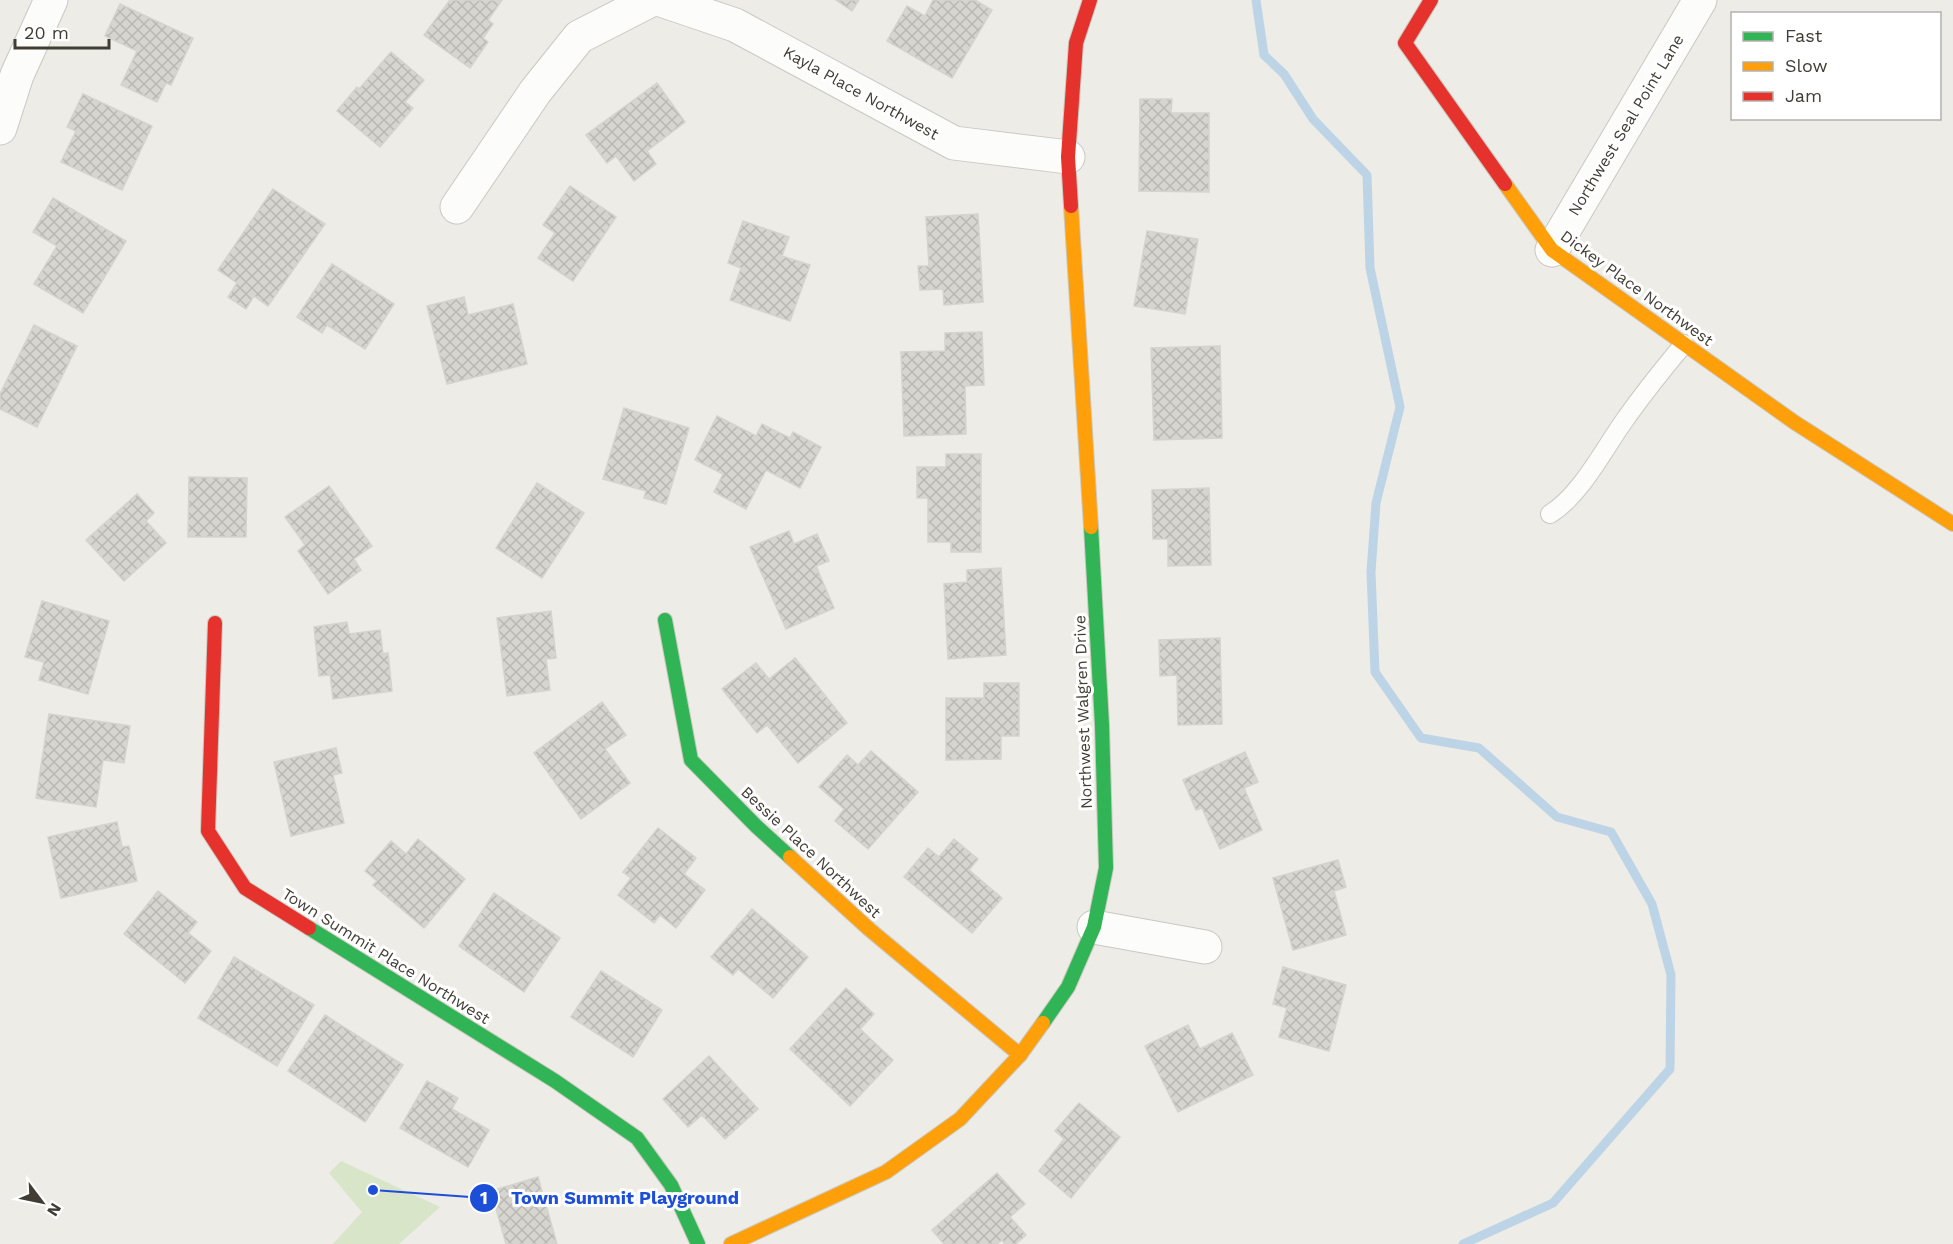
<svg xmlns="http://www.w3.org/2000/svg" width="1953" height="1244" viewBox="0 0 1953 1244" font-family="'Work Sans',sans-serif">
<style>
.green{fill:#d9e5c9}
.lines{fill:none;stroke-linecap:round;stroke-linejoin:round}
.stream{stroke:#bcd4e6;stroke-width:9}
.building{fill:url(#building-cross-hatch);stroke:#d5d3cd;stroke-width:1.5}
.lane-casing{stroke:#c9c8c3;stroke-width:20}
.street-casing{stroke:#c9c8c3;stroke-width:35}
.fast-casing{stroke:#cbc9bf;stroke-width:16}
.slow-casing{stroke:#cbc9bf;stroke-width:16}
.jam-casing{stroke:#cbc9bf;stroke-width:16}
.lane{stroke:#fcfcfb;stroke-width:18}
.street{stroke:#fcfcfb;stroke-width:33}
.fast{stroke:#30b455;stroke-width:14}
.slow{stroke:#ff9f0a;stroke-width:14}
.jam{stroke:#e5322d;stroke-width:14}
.labels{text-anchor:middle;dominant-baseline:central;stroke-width:6;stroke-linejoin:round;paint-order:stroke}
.street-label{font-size:16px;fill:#413d35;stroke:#fff}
.leader{fill:none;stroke:#1d4ed8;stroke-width:2}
.callout-dot{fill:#1d4ed8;stroke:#fff;stroke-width:2}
.mark-label{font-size:18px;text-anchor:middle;font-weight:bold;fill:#fff}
.callout-label{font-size:18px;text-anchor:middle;font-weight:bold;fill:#1d4ed8;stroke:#fff;stroke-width:6;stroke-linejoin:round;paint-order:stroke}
</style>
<defs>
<pattern id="building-cross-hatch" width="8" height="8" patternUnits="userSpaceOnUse" patternTransform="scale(1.5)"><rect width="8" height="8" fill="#d6d5d0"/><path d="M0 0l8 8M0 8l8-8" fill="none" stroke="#b9b8b3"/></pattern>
</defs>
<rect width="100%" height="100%" fill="#edece7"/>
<path class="green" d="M 341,1161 L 440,1207 L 399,1244 L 333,1244 L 362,1212 L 329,1173 Z"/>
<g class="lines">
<path class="stream" d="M 1256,0 L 1264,55 L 1284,74 L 1313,119 L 1367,175 L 1370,268 L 1400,407 L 1376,503 L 1371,572 L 1375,672 L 1421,738 L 1479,748 L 1557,817 L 1611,832 L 1652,904 L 1671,975 L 1670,1069 L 1553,1203 L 1463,1244"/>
</g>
<g class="building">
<path d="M 450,0 L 502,0 L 488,20 L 493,24 L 483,38 L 488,42 L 470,68 L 424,35 Z"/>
<path d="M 836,0 L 859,0 L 852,11 Z"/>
<path d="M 933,0 L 975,0 L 992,10 L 952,78 L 887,41 L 907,6 L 925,16 Z"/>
<path d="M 120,4 L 193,38 L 171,85 L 166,83 L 157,102 L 121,85 L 137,51 L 105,36 Z"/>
<path d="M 391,52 L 424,80 L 405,102 L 413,108 L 380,147 L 337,111 L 357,87 L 359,89 Z"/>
<path d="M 657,83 L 685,122 L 647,151 L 656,164 L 634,181 L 616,156 L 607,163 L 586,135 Z"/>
<path d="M 83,94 L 152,126 L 122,190 L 61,162 L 76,131 L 67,127 Z"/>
<path d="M 1140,99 L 1172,99 L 1171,113 L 1209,113 L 1209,192 L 1139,191 Z"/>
<path d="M 570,186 L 616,217 L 573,281 L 538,258 L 555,233 L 543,225 Z"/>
<path d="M 273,189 L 325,224 L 268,306 L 254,296 L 246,309 L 228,297 L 237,283 L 218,270 Z"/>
<path d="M 53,198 L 126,241 L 83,313 L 34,284 L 57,246 L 33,232 Z"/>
<path d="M 978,214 L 983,302 L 944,305 L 943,289 L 920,290 L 918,266 L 929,266 L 926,217 Z"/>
<path d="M 743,221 L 789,237 L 782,256 L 810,265 L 790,321 L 730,300 L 741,268 L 728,263 Z"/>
<path d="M 1147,231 L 1198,239 L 1185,314 L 1134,306 Z"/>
<path d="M 332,264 L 394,304 L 365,349 L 327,325 L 322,333 L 297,317 Z"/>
<path d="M 464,297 L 468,315 L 513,304 L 527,364 L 447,384 L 427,306 Z"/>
<path d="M 34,325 L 77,346 L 37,427 L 0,409 L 0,394 Z"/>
<path d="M 982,332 L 984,385 L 965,386 L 966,434 L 904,436 L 901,352 L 945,351 L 945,333 Z"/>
<path d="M 1220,346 L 1222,438 L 1154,440 L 1151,348 Z"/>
<path d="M 624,408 L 689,428 L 666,504 L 644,498 L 646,491 L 603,479 Z"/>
<path d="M 717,416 L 756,436 L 762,424 L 790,438 L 793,432 L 821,447 L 800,488 L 766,470 L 746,509 L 714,492 L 723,474 L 695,460 Z"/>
<path d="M 946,454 L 981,454 L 981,552 L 951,552 L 951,542 L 928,542 L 928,498 L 917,498 L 917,467 L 946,467 Z"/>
<path d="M 189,477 L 247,478 L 246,537 L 188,537 Z"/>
<path d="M 537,483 L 584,513 L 542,578 L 496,548 Z"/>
<path d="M 329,486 L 372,546 L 354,559 L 361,570 L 328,594 L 298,551 L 305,545 L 285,517 Z"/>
<path d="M 1209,488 L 1211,565 L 1168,566 L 1168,539 L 1153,539 L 1152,490 Z"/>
<path d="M 137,494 L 154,513 L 146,521 L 166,543 L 124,581 L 86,540 Z"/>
<path d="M 789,531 L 794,544 L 817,534 L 829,561 L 816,566 L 834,608 L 786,629 L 750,547 Z"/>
<path d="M 1001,568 L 1006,655 L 948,659 L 944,584 L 967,582 L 967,570 Z"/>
<path d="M 42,601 L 109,621 L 88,694 L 39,680 L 44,662 L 25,657 Z"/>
<path d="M 551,611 L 556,658 L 546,659 L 550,690 L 507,696 L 497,618 Z"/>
<path d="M 347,622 L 349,634 L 380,630 L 383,654 L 388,653 L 392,691 L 333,699 L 330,675 L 319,676 L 314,627 Z"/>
<path d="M 1220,638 L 1222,724 L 1178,725 L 1177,675 L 1160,676 L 1159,640 Z"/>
<path d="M 795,658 L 847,723 L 798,763 L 767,725 L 757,733 L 722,689 L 756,663 L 769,679 Z"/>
<path d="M 984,683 L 1019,683 L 1019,736 L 1001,736 L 1001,759 L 946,760 L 946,698 L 984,698 Z"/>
<path d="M 602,702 L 626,735 L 605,749 L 630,783 L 581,819 L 534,753 Z"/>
<path d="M 49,714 L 130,726 L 124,763 L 103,760 L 96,807 L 36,798 Z"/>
<path d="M 336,748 L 342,773 L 333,775 L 344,823 L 291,836 L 274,762 Z"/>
<path d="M 871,751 L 918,792 L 868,849 L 835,821 L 844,809 L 819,787 L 847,755 L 858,765 Z"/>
<path d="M 1245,752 L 1258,782 L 1244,788 L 1262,830 L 1220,849 L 1202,808 L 1196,810 L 1183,780 Z"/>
<path d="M 117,822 L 122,847 L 129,846 L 137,881 L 61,898 L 48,837 Z"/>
<path d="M 658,828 L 696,858 L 684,874 L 705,890 L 676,928 L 660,915 L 654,923 L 618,895 L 631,878 L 623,872 Z"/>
<path d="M 418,839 L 465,879 L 424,928 L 373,885 L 377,881 L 365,871 L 391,841 L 406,854 Z"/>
<path d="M 954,839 L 978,859 L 969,870 L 1002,898 L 972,933 L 904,877 L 928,848 L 939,857 Z"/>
<path d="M 1338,860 L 1346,887 L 1334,891 L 1346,935 L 1293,950 L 1273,878 Z"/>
<path d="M 158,891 L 197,922 L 188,933 L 211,951 L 185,983 L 124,934 Z"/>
<path d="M 494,893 L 560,938 L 524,992 L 459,946 Z"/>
<path d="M 752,909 L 808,957 L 773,998 L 738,969 L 733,975 L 711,957 Z"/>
<path d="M 234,957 L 314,1005 L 277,1066 L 198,1018 Z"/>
<path d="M 1283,967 L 1346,985 L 1329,1051 L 1279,1037 L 1287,1008 L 1273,1004 Z"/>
<path d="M 601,971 L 662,1010 L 633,1057 L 571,1017 Z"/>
<path d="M 846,988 L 874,1014 L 860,1029 L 893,1060 L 850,1106 L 790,1049 Z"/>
<path d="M 325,1015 L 403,1065 L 365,1122 L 288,1071 Z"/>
<path d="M 1188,1025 L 1200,1049 L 1232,1033 L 1253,1075 L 1178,1112 L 1145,1046 Z"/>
<path d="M 709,1056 L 758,1109 L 725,1139 L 702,1115 L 688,1127 L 663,1099 Z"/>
<path d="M 427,1081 L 458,1098 L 452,1109 L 489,1130 L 468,1167 L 400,1128 Z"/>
<path d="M 1079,1103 L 1120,1137 L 1071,1198 L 1039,1171 L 1064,1139 L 1055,1131 Z"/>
<path d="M 997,1173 L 1025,1204 L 1010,1217 L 1026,1235 L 1016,1244 L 1005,1244 L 1002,1240 L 997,1244 L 944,1244 L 932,1230 Z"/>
<path d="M 538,1177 L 557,1244 L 506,1244 L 491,1191 Z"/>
</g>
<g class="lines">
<g class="lane-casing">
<path id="lane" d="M 1550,514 C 1580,496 1604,449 1624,421 C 1643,394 1663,369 1684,344"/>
</g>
<g class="street-casing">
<g id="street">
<path d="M 661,0 L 735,25 L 954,143 L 1068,157"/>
<path d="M 0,128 L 17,75 L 51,0"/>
<path d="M 457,207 L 535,92 L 579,37 L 651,0"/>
<path d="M 1552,250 L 1700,0"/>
<path d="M 1094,927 L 1205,947"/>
</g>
</g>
<g class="fast-casing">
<g id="fast">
<path d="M 665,620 L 691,760 L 756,826 L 790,857"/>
<path d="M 309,928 L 555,1081 L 637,1138 L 671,1185 L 698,1244"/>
<path d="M 1043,1023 L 1068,987 L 1094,927 L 1106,868 L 1102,725 L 1091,527"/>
</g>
</g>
<g class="slow-casing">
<g id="slow">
<path d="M 1505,184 L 1552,250 L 1794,422 L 1953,524"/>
<path d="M 1071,206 L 1091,527"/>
<path d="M 790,857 L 869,929 L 1020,1055"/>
<path d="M 731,1244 L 886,1172 L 960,1119 L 1020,1055 L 1043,1023"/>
</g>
</g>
<g class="jam-casing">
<g id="jam">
<path d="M 1431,0 L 1405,43 L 1505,184"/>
<path d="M 1071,206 L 1068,157 L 1076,43 L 1090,0"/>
<path d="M 215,623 L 208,831 L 245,888 L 309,928"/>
</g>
</g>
<use href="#lane" class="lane"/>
<use href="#street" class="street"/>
<use href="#fast" class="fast"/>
<use href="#slow" class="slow"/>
<use href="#jam" class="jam"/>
</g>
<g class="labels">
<g class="street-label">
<text transform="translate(861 93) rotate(29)">Kayla Place Northwest</text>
<text transform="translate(1626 125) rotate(-59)">Northwest Seal Point Lane</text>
<text transform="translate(1637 288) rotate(36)">Dickey Place Northwest</text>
<text transform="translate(1083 712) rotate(-92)">Northwest Walgren Drive</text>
<text transform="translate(811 852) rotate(43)">Bessie Place Northwest</text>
<text transform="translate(386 956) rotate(32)">Town Summit Place Northwest</text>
</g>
</g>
<path class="leader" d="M373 1190L484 1198"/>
<g class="callout-dot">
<circle cx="373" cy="1190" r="6"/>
<circle cx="484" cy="1198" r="15"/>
</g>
<g class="mark-label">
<text x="484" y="1204">1</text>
</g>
<g class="callout-label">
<text x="625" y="1204">Town Summit Playground</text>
</g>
<rect x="1731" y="12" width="210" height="108" fill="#ffffff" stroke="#b3b1ae" stroke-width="1.5"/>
<rect x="1743" y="32" width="30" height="9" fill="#30b455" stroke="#b3b1ae" stroke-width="1.5"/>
<text x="1785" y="42" font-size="18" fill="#413d35">Fast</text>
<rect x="1743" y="62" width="30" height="9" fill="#ff9f0a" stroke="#b3b1ae" stroke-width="1.5"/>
<text x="1785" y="72" font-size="18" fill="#413d35">Slow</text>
<rect x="1743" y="92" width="30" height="9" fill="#e5322d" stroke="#b3b1ae" stroke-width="1.5"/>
<text x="1785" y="102" font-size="18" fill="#413d35">Jam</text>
<g transform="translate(42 1202) rotate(122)" stroke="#ffffff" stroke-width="4.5" paint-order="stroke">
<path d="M0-4.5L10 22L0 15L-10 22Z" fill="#413d35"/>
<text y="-9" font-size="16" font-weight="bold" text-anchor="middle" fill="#413d35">N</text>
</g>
<path d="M15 39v9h94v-9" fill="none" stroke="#413d35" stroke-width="3"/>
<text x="24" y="39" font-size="18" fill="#413d35" stroke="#ffffff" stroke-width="4.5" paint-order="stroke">20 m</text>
</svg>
